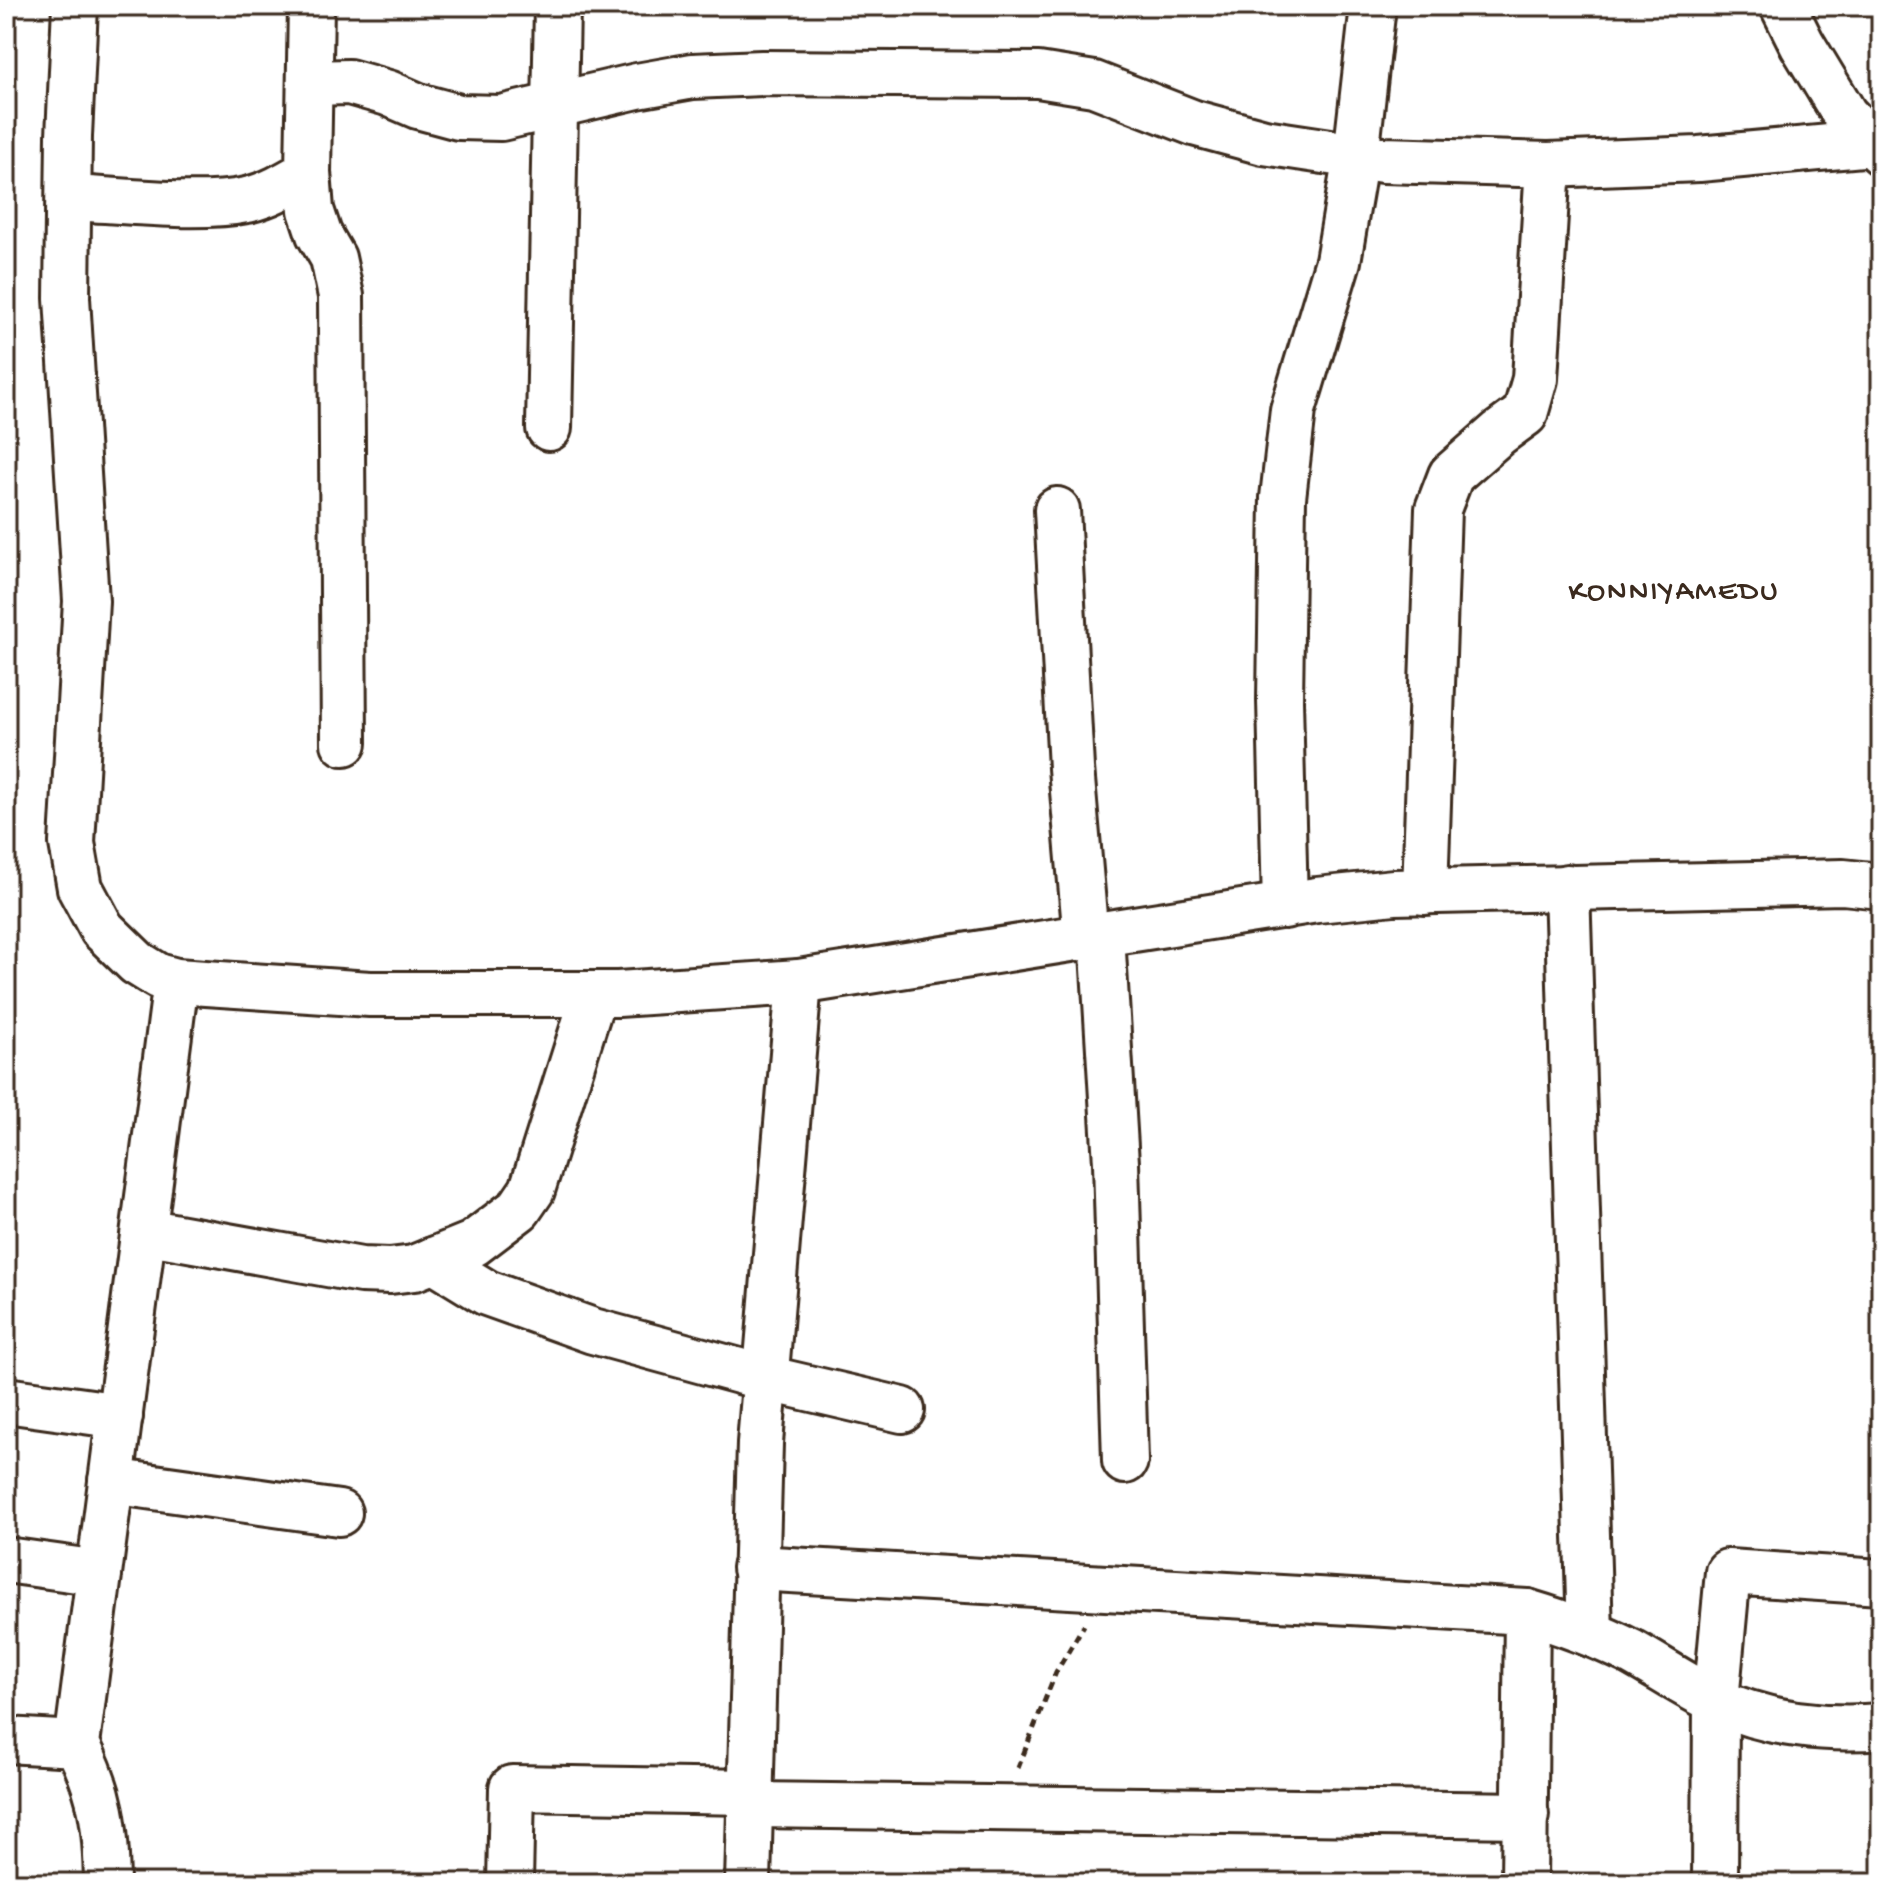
<svg xmlns="http://www.w3.org/2000/svg" width="1887" height="1889" viewBox="0 0 1887 1889" font-family="'Gochi Hand',sans-serif">
<style>
.lines{fill:none;stroke-linecap:round;stroke-linejoin:round}
.minor-casing{stroke:#3b2a1e;stroke-width:50}
.path{stroke:#3b2a1e;stroke-width:5;stroke-dasharray:8 6;stroke-linecap:butt}
.minor{stroke:#fff;stroke-width:44}
.labels{text-anchor:middle;dominant-baseline:central;stroke-width:7;stroke-linejoin:round;paint-order:stroke}
.quarter-label{font-size:30px;letter-spacing:2px;fill:#3b2a1e;stroke:#fff}
</style>
<rect width="100%" height="100%" fill="#fff"/>
<filter id="ink" filterUnits="userSpaceOnUse"><feTurbulence type="fractalNoise" baseFrequency=".0125" numOctaves="2"/><feDisplacementMap in="SourceGraphic" scale="16" xChannelSelector="R" yChannelSelector="G"/><feConvolveMatrix kernelMatrix="1 2 1 2 8 2 1 2 1" color-interpolation-filters="sRGB"/></filter>
<g filter="url(#ink)">
<g class="lines">
<g class="minor-casing">
<g id="minor">
<path d="M 75,6 L 69,136 L 67,298 L 86,601 L 72,843 L 80,888 L 102,929 L 137,963 L 158,976 L 176,981 L 370,994 L 618,994 L 799,982 L 1317,900 L 1394,892 L 1843,882 L 1881,886"/>
<path d="M 311,6 L 308,172 L 311,210 L 319,234 L 333,258 L 341,296 L 344,743"/>
<path d="M 1783,6 L 1802,44 L 1845,115 L 1881,152"/>
<path d="M 310,83 L 349,82 L 388,93 L 418,106 L 459,117 L 501,118 L 637,86 L 693,76 L 762,73 L 1038,75 L 1094,84 L 1194,123 L 1264,142 L 1383,160 L 1548,165 L 1699,159 L 1873,143"/>
<path d="M 69,198 C 121,200 197,210 247,200 C 269,195 289,183 308,172"/>
<path d="M 549,428 L 557,6"/>
<path d="M 1057,510 L 1071,768 L 1086,939"/>
<path d="M 1567,887 L 1590,1633"/>
<path d="M 1425,892 L 1438,509 L 1451,475 L 1499,433 L 1525,414 L 1535,379 L 1548,165"/>
<path d="M 1285,906 L 1280,700 L 1283,498 L 1293,410 L 1338,261 L 1356,156 L 1373,6"/>
<path d="M 1102,936 L 1116,1163 L 1125,1461"/>
<path d="M 144,1231 L 361,1270 L 390,1271 L 414,1268 L 473,1244 L 519,1209 L 532,1190 L 594,994"/>
<path d="M 433,1260 L 487,1293 L 593,1331 L 765,1378 L 902,1410"/>
<path d="M 6,1400 L 120,1416"/>
<path d="M 111,1481 L 339,1513"/>
<path d="M 6,1560 L 99,1573"/>
<path d="M 755,1568 L 1527,1612 C 1564,1623 1597,1635 1631,1652 C 1660,1668 1687,1687 1717,1701 C 1765,1724 1828,1731 1881,1726"/>
<path d="M 6,1740 L 77,1744"/>
<path d="M 750,1805 L 1526,1815"/>
<path d="M 107,1883 C 106,1828 102,1793 77,1744 L 176,981"/>
<path d="M 510,1883 L 512,1788 L 750,1792"/>
<path d="M 748,1883 L 760,1443 L 799,982"/>
<path d="M 1524,1883 L 1527,1612"/>
<path d="M 1715,1883 L 1716,1701 L 1728,1572 L 1881,1582"/>
</g>
</g>
<path class="path" d="M 1018,1768 L 1056,1672 L 1084,1625"/>
<use href="#minor" class="minor"/>
</g>
</g>
<g class="labels">
<g class="quarter-label">
<text x="1674" y="593">KONNIYAMEDU</text>
</g>
</g>
<rect width="1887" height="1889" fill="none" stroke="#fff" stroke-width="32"/>
<rect x="16" y="16" width="1855" height="1857" fill="none" stroke="#3b2a1e" stroke-width="3" filter="url(#ink)"/>
</svg>
